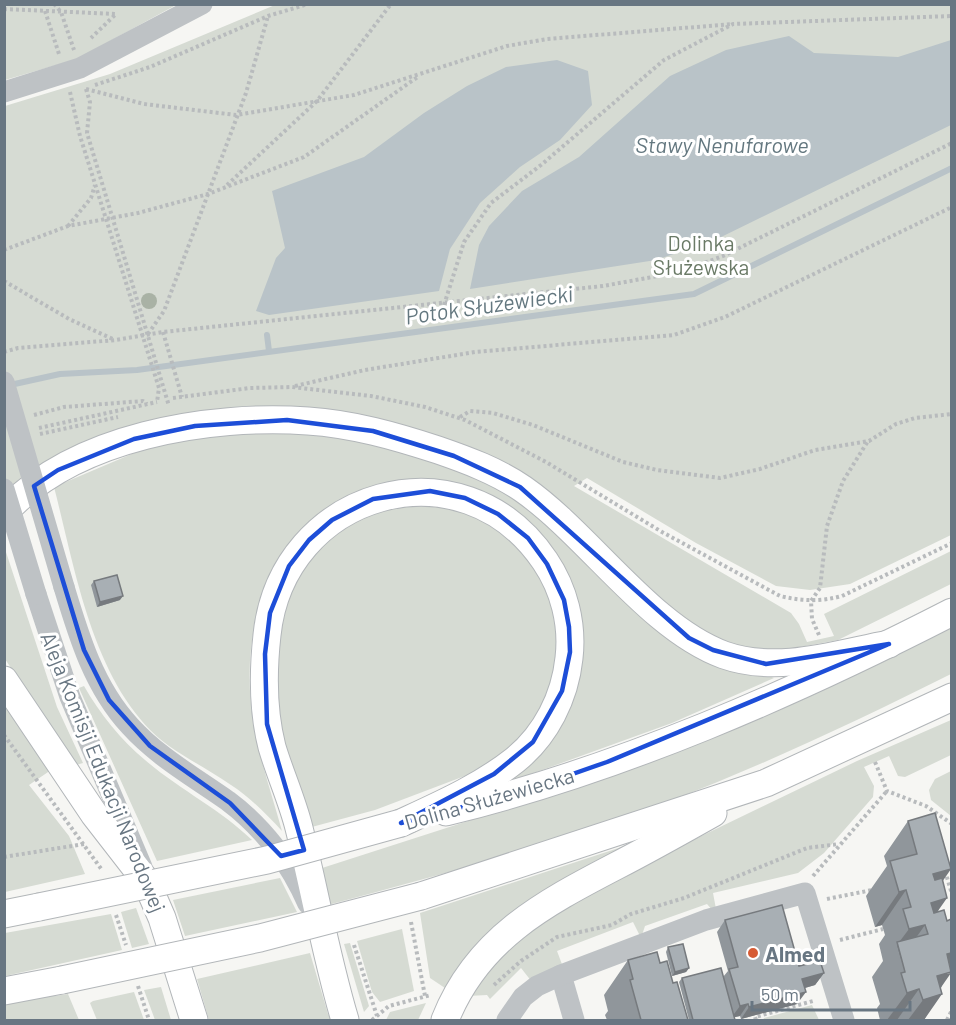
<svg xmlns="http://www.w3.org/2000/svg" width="956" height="1025" viewBox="0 0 956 1025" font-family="Barlow,sans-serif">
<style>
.green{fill:#d6dbd3}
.water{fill:#b9c3c8}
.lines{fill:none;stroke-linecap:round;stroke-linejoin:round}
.stream{stroke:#b9c3c8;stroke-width:6}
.major-casing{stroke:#b2b6b9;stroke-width:29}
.path{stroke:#b8bbbd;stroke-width:4;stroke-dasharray:3 3;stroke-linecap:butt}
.minor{stroke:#bec2c5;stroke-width:21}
.major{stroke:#fff;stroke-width:27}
.major-bridge-casing{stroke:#b2b6b9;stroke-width:29;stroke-linecap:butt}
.minor-bridge{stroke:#bec2c5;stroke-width:21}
.major-bridge{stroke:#fff;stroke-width:27}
.tree{fill:#a9b2a5}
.wall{fill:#90969b}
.shaded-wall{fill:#767a7e}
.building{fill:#a8afb4;stroke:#767a7e;stroke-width:1.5}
.marked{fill:none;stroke:#1d4ed8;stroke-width:4.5;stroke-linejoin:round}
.poi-dot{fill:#d65b34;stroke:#fff;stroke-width:2}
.labels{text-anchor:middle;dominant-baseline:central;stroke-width:6;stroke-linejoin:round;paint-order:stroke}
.park-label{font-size:21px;fill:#6a7a66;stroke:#fff}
.street-label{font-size:21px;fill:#687682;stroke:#fff}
.poi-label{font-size:21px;font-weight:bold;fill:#687682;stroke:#fff;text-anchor:start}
.water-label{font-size:22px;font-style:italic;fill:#63777f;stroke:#fff}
</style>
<rect width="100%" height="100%" fill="#f6f6f3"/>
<g class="green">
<path d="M 5,5 L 176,5 L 77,59 L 5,80 Z"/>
<path d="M 275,5 L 951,5 L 951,535 L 850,584 L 810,590 L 776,586 L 696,543 L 587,478 L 574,486 L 791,613 L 799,624 L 807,642 L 834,636 L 824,614 L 951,551 L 951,584 L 838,640 L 784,650 L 757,651 L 736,647 L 693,628 L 494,461 L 214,414 L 5,494 L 5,106 L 110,74 Z"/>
<path d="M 257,431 L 292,431 L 379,443 L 477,477 L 531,506 L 663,631 L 774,678 L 672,723 L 509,782 L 508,776 L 526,763 L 576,606 C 552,579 528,552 504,525 C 494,514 485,499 474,491 C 452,474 410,483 385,486 C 353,490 325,509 303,531 C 253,582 241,661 255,730 C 261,764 273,798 282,831 C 266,814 251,798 231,785 C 211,771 189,760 169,746 C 94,691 76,572 54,487 L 134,453 L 173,442 Z"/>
<path d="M 422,503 L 455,505 L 494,523 L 541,574 L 556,611 L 558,665 L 541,713 L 506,753 L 470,774 L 375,810 L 308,828 L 285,746 L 277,703 L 276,656 L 293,576 L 316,545 L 366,513 Z"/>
<path d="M 4,546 L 57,707 L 83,763 L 76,765 L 5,659 Z"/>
<path d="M 951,627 L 951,674 C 859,720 764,765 667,802 C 557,845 442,874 328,905 L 319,869 L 611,775 Z"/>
<path d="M 84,686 C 100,714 121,740 145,760 C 180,790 220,809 252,840 L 157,861 L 79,688 Z"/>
<path d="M 4,699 L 54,768 L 29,785 L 69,836 L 85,874 L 5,892 Z"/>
<path d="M 951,720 L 951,755 L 905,777 L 898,776 L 889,756 L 864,767 L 874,786 L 873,797 L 824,853 L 798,873 L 713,893 L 716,909 L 713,911 L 707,904 L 645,926 L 641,938 L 633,922 L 557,951 L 563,967 L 532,982 L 521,968 L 490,999 L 487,995 L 468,996 L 483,973 L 530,927 L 660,856 L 857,761 Z"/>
<path d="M 951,771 L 951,816 L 931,800 L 929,790 L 935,779 Z"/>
<path d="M 640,841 L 445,988 L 430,978 L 420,913 Z"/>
<path d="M 280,878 L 297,912 L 185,936 L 173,900 Z"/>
<path d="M 136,908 L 149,944 L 132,948 L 121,912 Z"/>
<path d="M 111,914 L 122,950 L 5,976 L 5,933 Z"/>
<path d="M 402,929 L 414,991 L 380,1002 L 372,992 L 357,941 Z"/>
<path d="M 350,943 L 369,1006 L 364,1012 L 344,944 Z"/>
<path d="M 310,953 L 328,1014 L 332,1020 L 209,1020 L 197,979 Z"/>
<path d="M 161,987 L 171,1020 L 155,1020 L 144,990 Z"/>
<path d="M 134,992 L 144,1020 L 97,1020 L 90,1003 L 93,1001 Z"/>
<path d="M 54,994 L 55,996 L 68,994 L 79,1020 L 5,1020 L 5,1003 Z"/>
<path d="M 426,1003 L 418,1020 L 386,1020 L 390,1012 Z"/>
<path d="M 812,1005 L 819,1020 L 763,1020 L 764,1018 Z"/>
</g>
<g class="water">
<path d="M 789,36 L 814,53 L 898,57 L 951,40 L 951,125 L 715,240 L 656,260 L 470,289 L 479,245 L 489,226 L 522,191 L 579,157 L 670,76 L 726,50 Z"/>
<path d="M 557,60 L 588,71 L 592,105 L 560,140 L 520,167 L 480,203 L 450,249 L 439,291 L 269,315 L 256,311 L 276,258 L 285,248 L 272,191 L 364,157 L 424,113 L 467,86 L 506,67 Z"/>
</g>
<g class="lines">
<g class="stream">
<path d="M 267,335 L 269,351"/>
<path d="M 10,385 L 60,374 L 137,370 L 694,294 L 952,168"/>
</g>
<g class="major-casing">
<g id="major">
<path d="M 4,513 C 73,436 210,414 308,421 C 353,424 395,436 438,450 C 467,460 497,471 523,489 C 589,535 650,628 724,655 C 778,674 836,654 889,644"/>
<path d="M 4,680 L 94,814 L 146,881 L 162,918 L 194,1020"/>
<path d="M 446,812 C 621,769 792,694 952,612"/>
<path d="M 421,896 L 766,783 L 952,697"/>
<path d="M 4,914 L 39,907"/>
<path d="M 4,991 L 62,980"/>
<path d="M 345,1020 C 326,957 315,892 299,828 C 292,800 280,774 272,747 C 263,712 263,671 267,635 C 282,491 462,438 545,561 C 564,589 573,624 569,658 C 565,697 546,735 515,760 C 481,787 440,805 401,823"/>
<path d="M 445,1020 C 477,939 543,904 616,866 C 649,849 681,831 713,813"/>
</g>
</g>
<g class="path">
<path d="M 54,4 L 61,12 L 74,50"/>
<path d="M 4,9 L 116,14 L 91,38"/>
<path d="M 45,11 L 59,54"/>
<path d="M 95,85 L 150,67 L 268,16 L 308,4"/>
<path d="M 86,89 L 144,104 L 236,115 L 354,95 L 507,46 L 547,39 L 733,24"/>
<path d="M 86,89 L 90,102 L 87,133 L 169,406"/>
<path d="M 70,92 L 80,136 L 159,388 L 157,402"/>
<path d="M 227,185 L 317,101 L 391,4"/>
<path d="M 68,226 L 91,198 L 95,185"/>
<path d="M 4,250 L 68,226 L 138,213 L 208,194 L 304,157 L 419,76"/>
<path d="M 4,281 L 69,319 L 115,340"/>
<path d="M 444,305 L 464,242 L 491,203 L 541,165 L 664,60 L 733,24 L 952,16"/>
<path d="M 163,332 L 182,397"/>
<path d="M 148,334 L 164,311 L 246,93 L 268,16"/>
<path d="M 4,352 L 18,348 L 116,340 L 163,332 L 603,286 L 680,272 L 723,256 L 952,143"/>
<path d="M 295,386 L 365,370 L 475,352 L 674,335 L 725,317 L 952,207"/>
<path d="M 173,398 L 250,388 L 292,387 L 371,396 L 425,407 L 465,420 L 546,462 L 662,532 L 780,596 C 801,601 820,602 842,596 L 952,543"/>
<path d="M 34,415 L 64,407 L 143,401 L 147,404"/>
<path d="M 460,417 L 470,411 L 493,413 L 533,425 L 623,462 L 657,470 L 720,478 L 760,469 L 815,450 L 869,441 L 896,424 L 915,418 L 952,414"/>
<path d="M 39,428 L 157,402"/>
<path d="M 40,434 L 118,417"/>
<path d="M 819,635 L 812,619 L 811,601 L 820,588 L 827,526 L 843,481 L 868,441"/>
<path d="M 4,735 L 102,870"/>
<path d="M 875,762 L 887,791 L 926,806 L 952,824"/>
<path d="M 4,857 L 84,844"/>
<path d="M 945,871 L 952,894"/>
<path d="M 813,876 L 887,791"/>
<path d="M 827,899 L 872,890"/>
<path d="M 116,915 L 126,945"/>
<path d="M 411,922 L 425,996"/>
<path d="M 840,940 L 883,929"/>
<path d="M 354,945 L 377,1016"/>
<path d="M 494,985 L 521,961 L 557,937 L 612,925 L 631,914 L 684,898 L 807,848 L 839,844"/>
<path d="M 138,986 L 149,1020"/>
<path d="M 372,1020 L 389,1006 L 431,995"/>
<path d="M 756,1020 L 755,1017 L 813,1001"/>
<path d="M 947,1020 L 952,1010"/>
</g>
<g class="minor">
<path d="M 4,92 L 80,68 L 202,4"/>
<path d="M 64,587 C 79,637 94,687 130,726 C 158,757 194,777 228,801 C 263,827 291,864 308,904"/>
<path d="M 36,594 L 70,697 L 142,867"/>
<path d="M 561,975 L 574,1020"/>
<path d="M 507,1020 L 523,997 L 537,986 L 561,975 L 706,920 L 805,893 L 844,1020"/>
</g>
<use href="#major" class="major"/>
<g class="major-bridge-casing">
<g id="major-bridge">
<path d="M 39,907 L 267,860 L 401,823"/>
<path d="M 62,980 L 260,938 L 421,896"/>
</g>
</g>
<g class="minor-bridge">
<path d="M 4,382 L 64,587"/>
<path d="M 4,489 L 36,594"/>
</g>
<use href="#major-bridge" class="major-bridge"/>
</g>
<circle class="tree" cx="149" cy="301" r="8"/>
<g class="wall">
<path d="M 94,581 L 120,600 L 97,607 L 91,585 Z"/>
<path d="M 908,821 L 943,882 L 938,912 L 947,921 L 951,919 L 951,964 L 941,988 L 924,1020 L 880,1020 L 877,1008 L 880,1004 L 872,977 L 883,961 L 879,944 L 885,935 L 882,925 L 875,927 L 866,896 L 887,866 L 884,856 Z"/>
<path d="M 725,920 L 799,966 L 824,973 L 815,985 L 805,988 L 797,1004 L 741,1019 L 740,1016 L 734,1017 L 735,1020 L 689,1020 L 679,982 L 682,978 L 723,977 L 728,971 L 717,932 Z"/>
<path d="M 668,947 L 689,968 L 686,972 L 672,976 L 666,952 Z"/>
<path d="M 628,960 L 660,963 L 673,983 L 688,1020 L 607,1020 L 605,1015 L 608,1011 L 604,995 Z"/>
</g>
<g class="shaded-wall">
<path d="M 123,596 L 120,600 L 97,607 L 100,602 Z"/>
<path d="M 951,869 L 927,904 L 933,874 Z"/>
<path d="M 906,890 L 882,925 L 875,927 L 899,892 Z"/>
<path d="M 947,898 L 926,928 L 925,925 L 901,959 L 897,945 L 909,929 L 931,903 Z"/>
<path d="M 951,953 L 951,964 L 945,974 L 951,973 L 935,996 L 942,994 L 924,1020 L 908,1020 L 923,1000 L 947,954 Z"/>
<path d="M 689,968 L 686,972 L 672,976 L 675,972 Z"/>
<path d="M 824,973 L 815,985 L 794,991 L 802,979 Z"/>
<path d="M 919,989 L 897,1020 L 887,1020 L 907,993 Z"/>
<path d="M 806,992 L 797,1004 L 741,1019 L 749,1007 Z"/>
<path d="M 748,1004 L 740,1016 L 731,1018 L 740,1006 Z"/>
</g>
<g class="building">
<path d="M 117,575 L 123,596 L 100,602 L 94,581 Z"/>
<path d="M 935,813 L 951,869 L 933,874 L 935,880 L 942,878 L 947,898 L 931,903 L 934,913 L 944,910 L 947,921 L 951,919 L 951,953 L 947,954 L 951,972 L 937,976 L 942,994 L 923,1000 L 919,989 L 907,993 L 901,973 L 905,972 L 897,942 L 928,934 L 925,925 L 909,929 L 903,909 L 911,907 L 906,890 L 899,892 L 890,861 L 917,854 L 908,821 Z"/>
<path d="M 782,905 L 799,966 L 820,961 L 824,973 L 802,979 L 806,992 L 749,1007 L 748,1004 L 740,1006 L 729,969 L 738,967 L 725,920 Z"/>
<path d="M 683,944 L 689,968 L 675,972 L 668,947 Z"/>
<path d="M 657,952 L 660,963 L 667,961 L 673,983 L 677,982 L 688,1020 L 641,1020 L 630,980 L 633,979 L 628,960 Z"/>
<path d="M 721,968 L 735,1020 L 693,1020 L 682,978 Z"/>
</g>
<path class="marked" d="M 287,420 L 373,431 L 454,456 L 520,487 L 689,638 L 713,650 L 766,664 L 889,644 L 607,762 L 527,790 L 401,823 L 494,774 L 533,742 L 562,691 L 570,652 L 569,627 L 564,600 L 547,564 L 528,538 L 498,514 L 465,498 L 430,491 L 373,499 L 332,520 L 309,540 L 289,566 L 270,613 L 265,654 L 267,724 L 304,850 L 281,856 L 230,803 L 150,746 L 109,700 L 84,650 L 34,486 L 58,470 L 134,439 L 195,426 Z"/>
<circle class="poi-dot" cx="753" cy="953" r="6"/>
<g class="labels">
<g class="park-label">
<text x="701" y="242">Dolinka<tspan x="701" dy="24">Służewska</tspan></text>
</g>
<g class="street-label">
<text transform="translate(104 772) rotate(68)">Aleja Komisji Edukacji Narodowej</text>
<text transform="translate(489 798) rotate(-16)">Dolina Służewiecka</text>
</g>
<g class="poi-label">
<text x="765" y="953">Almed</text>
</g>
<g class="water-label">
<text x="722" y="144">Stawy Nenufarowe</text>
<text transform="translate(489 304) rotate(-8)">Potok Służewiecki</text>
</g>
</g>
<rect width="956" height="1025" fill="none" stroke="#687682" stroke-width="12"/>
<path d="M752 1001v9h158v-9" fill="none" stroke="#687682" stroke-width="3"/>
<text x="761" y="1001" font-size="18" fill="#687682" stroke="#ffffff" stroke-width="4.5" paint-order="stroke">50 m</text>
</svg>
